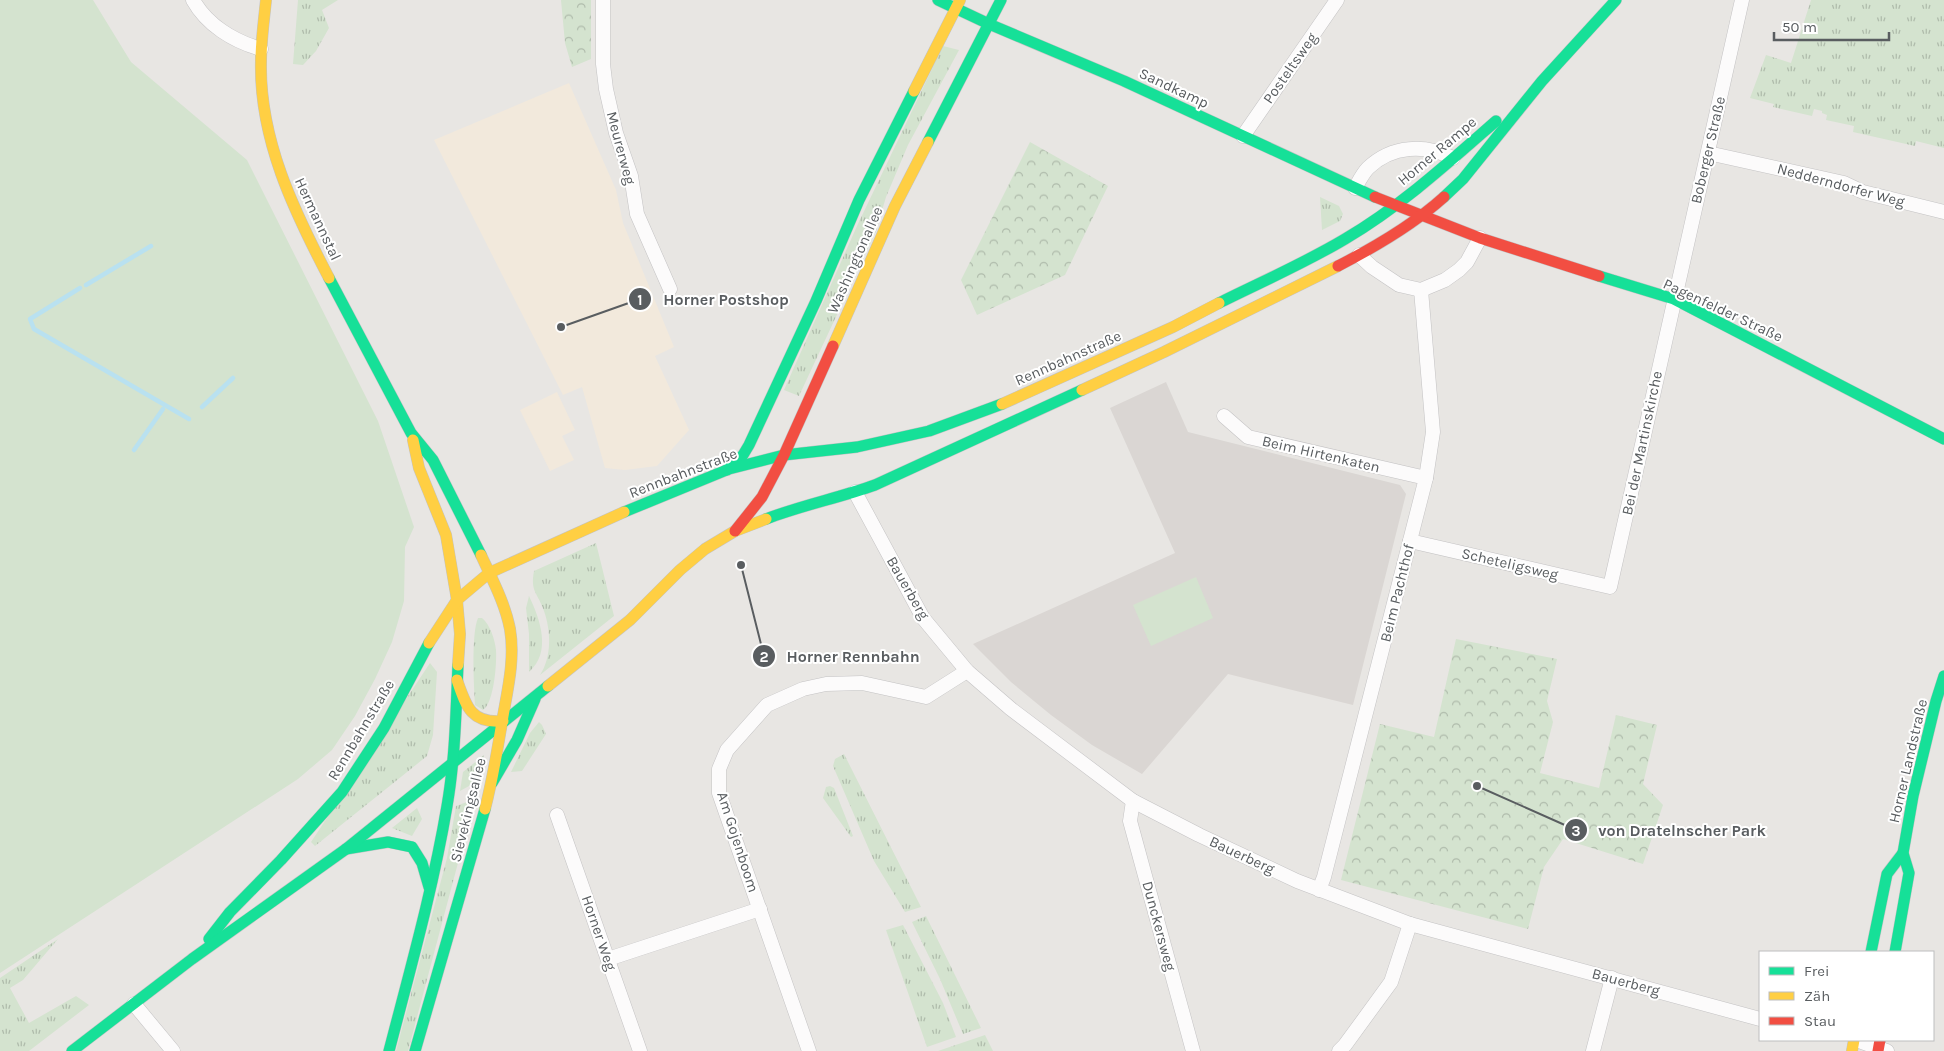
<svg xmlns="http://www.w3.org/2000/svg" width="1944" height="1051" viewBox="0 0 1944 1051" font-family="Karla,sans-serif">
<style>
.commercial{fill:#f2e9dc}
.education{fill:#dad6d3}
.grass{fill:url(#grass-tufts)}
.park{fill:url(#park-crowns)}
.pitch{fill:#d4e3cf}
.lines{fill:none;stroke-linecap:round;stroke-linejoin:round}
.stream{stroke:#b9e1f0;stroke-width:4.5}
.street-casing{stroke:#c4c3c4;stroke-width:15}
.fast-casing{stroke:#c3c3c4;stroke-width:12}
.slow-casing{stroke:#c3c3c4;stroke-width:12}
.jam-casing{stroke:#c3c3c4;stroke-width:12}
.street{stroke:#fcfbfb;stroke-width:14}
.fast{stroke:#16e098;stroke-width:11}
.slow{stroke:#ffcf43;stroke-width:11}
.jam{stroke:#f24e42;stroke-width:11}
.labels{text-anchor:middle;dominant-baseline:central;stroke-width:4;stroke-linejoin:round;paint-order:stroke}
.street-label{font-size:15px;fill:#595d60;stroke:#fff}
.leader{fill:none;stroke:#595d60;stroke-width:2}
.callout-dot{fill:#595d60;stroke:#fff;stroke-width:2}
.mark-label{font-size:15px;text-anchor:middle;font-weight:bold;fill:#fff}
.callout-label{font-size:16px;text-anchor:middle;font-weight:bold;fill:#595d60;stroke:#fff;stroke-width:4;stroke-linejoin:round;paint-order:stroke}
</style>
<defs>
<pattern id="grass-tufts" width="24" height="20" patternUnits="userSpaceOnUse" patternTransform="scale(1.25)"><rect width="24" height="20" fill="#d4e3cf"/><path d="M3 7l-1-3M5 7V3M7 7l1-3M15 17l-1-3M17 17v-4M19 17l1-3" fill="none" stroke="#afbbab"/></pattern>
<pattern id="park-crowns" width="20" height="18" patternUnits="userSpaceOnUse" patternTransform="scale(1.25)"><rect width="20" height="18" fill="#d4e3cf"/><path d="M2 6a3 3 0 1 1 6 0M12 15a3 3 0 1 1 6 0" fill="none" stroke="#afbbab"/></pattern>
</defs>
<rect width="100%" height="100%" fill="#e8e6e3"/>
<g class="commercial">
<path d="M 569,83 L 616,190 L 623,223 L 674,347 L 655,356 L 689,430 L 657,466 L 625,470 L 605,468 L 582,387 L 563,395 L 434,140 Z"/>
<path d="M 557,392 L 575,430 L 562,436 L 574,460 L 550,471 L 520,410 Z"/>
</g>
<path class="education" d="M 1166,382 L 1188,432 L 1400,485 L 1406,494 L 1353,705 L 1228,674 L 1142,774 L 1092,745 L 1051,715 L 1011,682 L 973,644 L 1175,553 L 1110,408 Z"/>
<g class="grass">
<path d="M 298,0 L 338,0 L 322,10 L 329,28 L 316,51 L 303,65 L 293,64 Z"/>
<path d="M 1811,0 L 1944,0 L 1944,148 L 1916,141 L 1915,146 L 1853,132 L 1854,126 L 1826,120 L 1827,115 L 1822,113 L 1822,111 L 1814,109 L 1812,116 L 1773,107 L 1774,104 L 1750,98 L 1766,55 L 1791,63 Z"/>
<path d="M 943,46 L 959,50 L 908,145 L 886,197 L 876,231 L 799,396 L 784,390 L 857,226 Z"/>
<path d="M 1320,197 L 1339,206 L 1343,214 L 1340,221 L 1322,230 Z"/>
<path d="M 596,543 L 614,616 L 540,675 C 552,657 551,631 544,611 C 538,593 530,592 534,571 Z"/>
<path d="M 529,596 C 540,619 552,652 529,672 L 529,634 L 526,608 Z"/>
<path d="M 478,618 L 482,618 C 490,624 495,640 496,650 C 497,663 494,703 483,710 L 475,705 C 474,686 471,634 478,618 Z"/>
<path d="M 430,663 L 437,672 L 433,735 L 427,756 L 315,846 L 311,842 Z"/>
<path d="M 539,722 L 542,725 L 546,734 L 522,771 L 511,772 L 530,733 Z"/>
<path d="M 844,754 L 846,758 L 921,907 L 905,912 L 874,861 L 833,766 L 835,759 Z"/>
<path d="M 484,755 L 478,781 L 460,791 L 463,772 Z"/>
<path d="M 830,786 L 834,788 L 853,836 L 851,837 L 823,798 L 826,787 Z"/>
<path d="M 475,799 L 408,1051 L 396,1051 L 447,858 L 456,806 Z"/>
<path d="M 417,808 L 422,819 L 412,836 L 392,828 Z"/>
<path d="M 926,916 L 981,1028 L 963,1034 L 940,979 L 912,922 Z"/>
<path d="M 903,925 L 943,1003 L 956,1037 L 927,1047 L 886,930 Z"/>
<path d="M 58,939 L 23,980 L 10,988 L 29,1023 L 76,996 L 89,1005 L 29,1051 L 0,1051 L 0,978 Z"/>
<path d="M 985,1035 L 993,1051 L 938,1051 Z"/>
</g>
<g class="park">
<path d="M 561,0 L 591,0 L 591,59 L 572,67 L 565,43 Z"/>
<path d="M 1030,142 L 1108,186 L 1065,275 L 977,315 L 961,280 Z"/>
<path d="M 1456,639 L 1557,659 L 1547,701 L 1553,722 L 1540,773 L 1599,788 L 1616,715 L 1657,725 L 1643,784 L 1663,805 L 1643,864 L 1563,839 L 1544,867 L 1528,929 L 1341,880 L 1380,724 L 1434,737 Z"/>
</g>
<g class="pitch">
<path d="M 0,0 L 93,0 L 131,62 L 247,160 L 378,421 L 414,527 L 405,547 L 404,601 L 392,642 L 375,679 L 355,716 L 332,750 L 298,779 L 0,973 Z"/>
<path d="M 1196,577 L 1213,618 L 1151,646 L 1133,605 Z"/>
</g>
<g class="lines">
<g class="stream">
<path d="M 86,285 L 151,246"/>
<path d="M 80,288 L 30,319 L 34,329 L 189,419"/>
<path d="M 202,407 L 233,378"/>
<path d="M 134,450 L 163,409"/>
</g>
<g class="street-casing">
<g id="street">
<path d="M 193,0 C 207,25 233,41 261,49"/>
<path d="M 603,0 L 603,64 L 606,89 L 616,133 L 631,176 L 637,214 L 670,289"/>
<path d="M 1243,136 L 1337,0"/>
<path d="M 1708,153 L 1844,183 L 1863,192 L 1944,212"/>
<path d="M 1355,188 C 1359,181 1363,173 1368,168 C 1392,145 1425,144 1453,158"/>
<path d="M 1359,255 L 1372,267 L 1399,285 L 1421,290 L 1445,280 L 1459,270 L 1467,262 L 1480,238"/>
<path d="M 1224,416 L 1248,437 L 1426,478"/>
<path d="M 855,492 L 923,618 L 967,671 L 1011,709 L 1133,801 L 1199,835 L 1297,881 L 1410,924 L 1760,1019"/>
<path d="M 1410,541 L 1610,587 L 1742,0"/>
<path d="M 1133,801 L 1130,821 L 1193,1051"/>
<path d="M 557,815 L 640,1051"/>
<path d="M 1319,890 L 1324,877 L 1426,478 L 1433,432 L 1421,290"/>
<path d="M 608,959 L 760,909"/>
<path d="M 134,1004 L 173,1051"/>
<path d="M 1856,1040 L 1887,1051"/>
<path d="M 809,1051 L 719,793 L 719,769 L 727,750 L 767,705 L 803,689 L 826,684 L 862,683 L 926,697 L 967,671"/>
<path d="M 1339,1051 L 1345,1045 L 1391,982 L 1410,924"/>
<path d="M 1593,1051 L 1612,978"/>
</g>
</g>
<g class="fast-casing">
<g id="fast">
<path d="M 938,0 L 989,24 L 1124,81 L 1375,197"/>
<path d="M 928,142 L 1001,0"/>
<path d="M 1444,197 L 1463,179 L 1542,81 L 1616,0"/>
<path d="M 1599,276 L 1674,299 L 1944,439"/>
<path d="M 329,278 L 411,433 L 433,460 L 481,555"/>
<path d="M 1219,303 C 1261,282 1305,263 1345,239 C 1401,206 1448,163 1496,121"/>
<path d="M 727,470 L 743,455 L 749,445 L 816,301 L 859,200 L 914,91"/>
<path d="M 624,512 L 729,469 L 784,455 L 857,447 L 929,431 L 1002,404"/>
<path d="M 766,519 C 802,505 839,498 875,485 L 1082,390"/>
<path d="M 492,783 L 517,740 L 535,699"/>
<path d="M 346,849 L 388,842 L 412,847 L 422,863 L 429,887"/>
<path d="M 209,939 L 230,912 L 281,860 L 342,792 L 384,728 L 429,643"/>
<path d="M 1871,952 L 1887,874 L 1903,853"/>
<path d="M 1895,952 L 1909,873 L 1903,853 L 1913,796 L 1936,701 L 1944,676"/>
<path d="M 72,1051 L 192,959 L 346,849 L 548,686"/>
<path d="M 389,1051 C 410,970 433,889 447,806 C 455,760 456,712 458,665"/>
<path d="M 415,1051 L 485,809"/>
</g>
</g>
<g class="slow-casing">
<g id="slow">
<path d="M 266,0 C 264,20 261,41 261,61 C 259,139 294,211 329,278"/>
<path d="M 914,91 L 960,0"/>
<path d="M 833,346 L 895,206 L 928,142"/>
<path d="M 1082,390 L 1164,352 L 1338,266"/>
<path d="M 1002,404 L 1173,327 L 1219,303"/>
<path d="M 413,440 L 419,468 L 446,535 L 457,600 L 460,634 L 458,665"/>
<path d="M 481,555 C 492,579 505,603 510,629 C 515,658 508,688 503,716 C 498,747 493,778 485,809"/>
<path d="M 429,643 L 457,600 L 489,573 L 624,512"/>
<path d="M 457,680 C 466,706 471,724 503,721"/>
<path d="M 548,686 L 630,620 L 680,570 L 705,549 L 735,531 L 766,519"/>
<path d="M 1852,1051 L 1854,1040"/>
</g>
</g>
<g class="jam-casing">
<g id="jam">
<path d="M 1375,197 L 1480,238 L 1599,276"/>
<path d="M 1338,266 C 1375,247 1413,225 1444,197"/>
<path d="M 735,531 L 762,497 L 784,455 L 833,346"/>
<path d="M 1878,1051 L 1880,1040"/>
</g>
</g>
<use href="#street" class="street"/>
<use href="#fast" class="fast"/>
<use href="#slow" class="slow"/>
<use href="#jam" class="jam"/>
</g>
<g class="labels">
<g class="street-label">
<text transform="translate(1290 68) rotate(-55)">Posteltsweg</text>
<text transform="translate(1174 88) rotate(25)">Sandkamp</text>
<text transform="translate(621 148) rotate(75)">Meurerweg</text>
<text transform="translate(1708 150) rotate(-77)">Boberger Straße</text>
<text transform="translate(1437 151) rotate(-40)">Horner Rampe</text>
<text transform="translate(1841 185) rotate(15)">Nedderndorfer Weg</text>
<text transform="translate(318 219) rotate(65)">Hermannstal</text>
<text transform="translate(855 260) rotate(-66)">Washingtonallee</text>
<text transform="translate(1723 310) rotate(25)">Pagenfelder Straße</text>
<text transform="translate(1068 358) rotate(-24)">Rennbahnstraße</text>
<text transform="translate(1642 443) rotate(-78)">Bei der Martinskirche</text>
<text transform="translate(1321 454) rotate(13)">Beim Hirtenkaten</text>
<text transform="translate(683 473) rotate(-21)">Rennbahnstraße</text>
<text transform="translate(1510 564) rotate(13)">Scheteligsweg</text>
<text transform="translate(908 588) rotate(60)">Bauerberg</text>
<text transform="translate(1397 593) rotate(-76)">Beim Pachthof</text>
<text transform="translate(361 730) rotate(-59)">Rennbahnstraße</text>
<text transform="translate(1908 761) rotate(-77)">Horner Landstraße</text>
<text transform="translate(468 810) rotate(-76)">Sievekingsallee</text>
<text transform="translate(738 842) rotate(72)">Am Gojenboom</text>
<text transform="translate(1242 855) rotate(25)">Bauerberg</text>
<text transform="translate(1159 926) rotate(75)">Dunckersweg</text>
<text transform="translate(599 933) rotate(71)">Horner Weg</text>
<text transform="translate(1626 982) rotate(15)">Bauerberg</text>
</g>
</g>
<path class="leader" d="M561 327L640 299M741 565L764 656M1477 786L1576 830"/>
<g class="callout-dot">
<circle cx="561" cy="327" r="5"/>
<circle cx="741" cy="565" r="5"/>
<circle cx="1477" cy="786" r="5"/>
<circle cx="640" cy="299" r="12"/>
<circle cx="764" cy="656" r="12"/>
<circle cx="1576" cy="830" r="12"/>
</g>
<g class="mark-label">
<text x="640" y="305">1</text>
<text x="764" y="662">2</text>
<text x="1576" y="836">3</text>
</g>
<g class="callout-label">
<text x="726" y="305">Horner Postshop</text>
<text x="853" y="662">Horner Rennbahn</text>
<text x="1682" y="836">von Dratelnscher Park</text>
</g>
<rect x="1759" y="951" width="175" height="90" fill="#ffffff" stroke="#bdbebf"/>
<rect x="1769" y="967" width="25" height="8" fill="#16e098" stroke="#bdbebf"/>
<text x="1804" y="976" font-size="15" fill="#595d60">Frei</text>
<rect x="1769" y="992" width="25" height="8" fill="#ffcf43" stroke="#bdbebf"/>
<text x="1804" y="1001" font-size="15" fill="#595d60">Zäh</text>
<rect x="1769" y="1017" width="25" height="8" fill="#f24e42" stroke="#bdbebf"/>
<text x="1804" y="1026" font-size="15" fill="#595d60">Stau</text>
<path d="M1774 32v8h115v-8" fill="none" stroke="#595d60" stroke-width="2.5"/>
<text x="1782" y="32" font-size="15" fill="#595d60" stroke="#ffffff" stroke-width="4" paint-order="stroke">50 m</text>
</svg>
